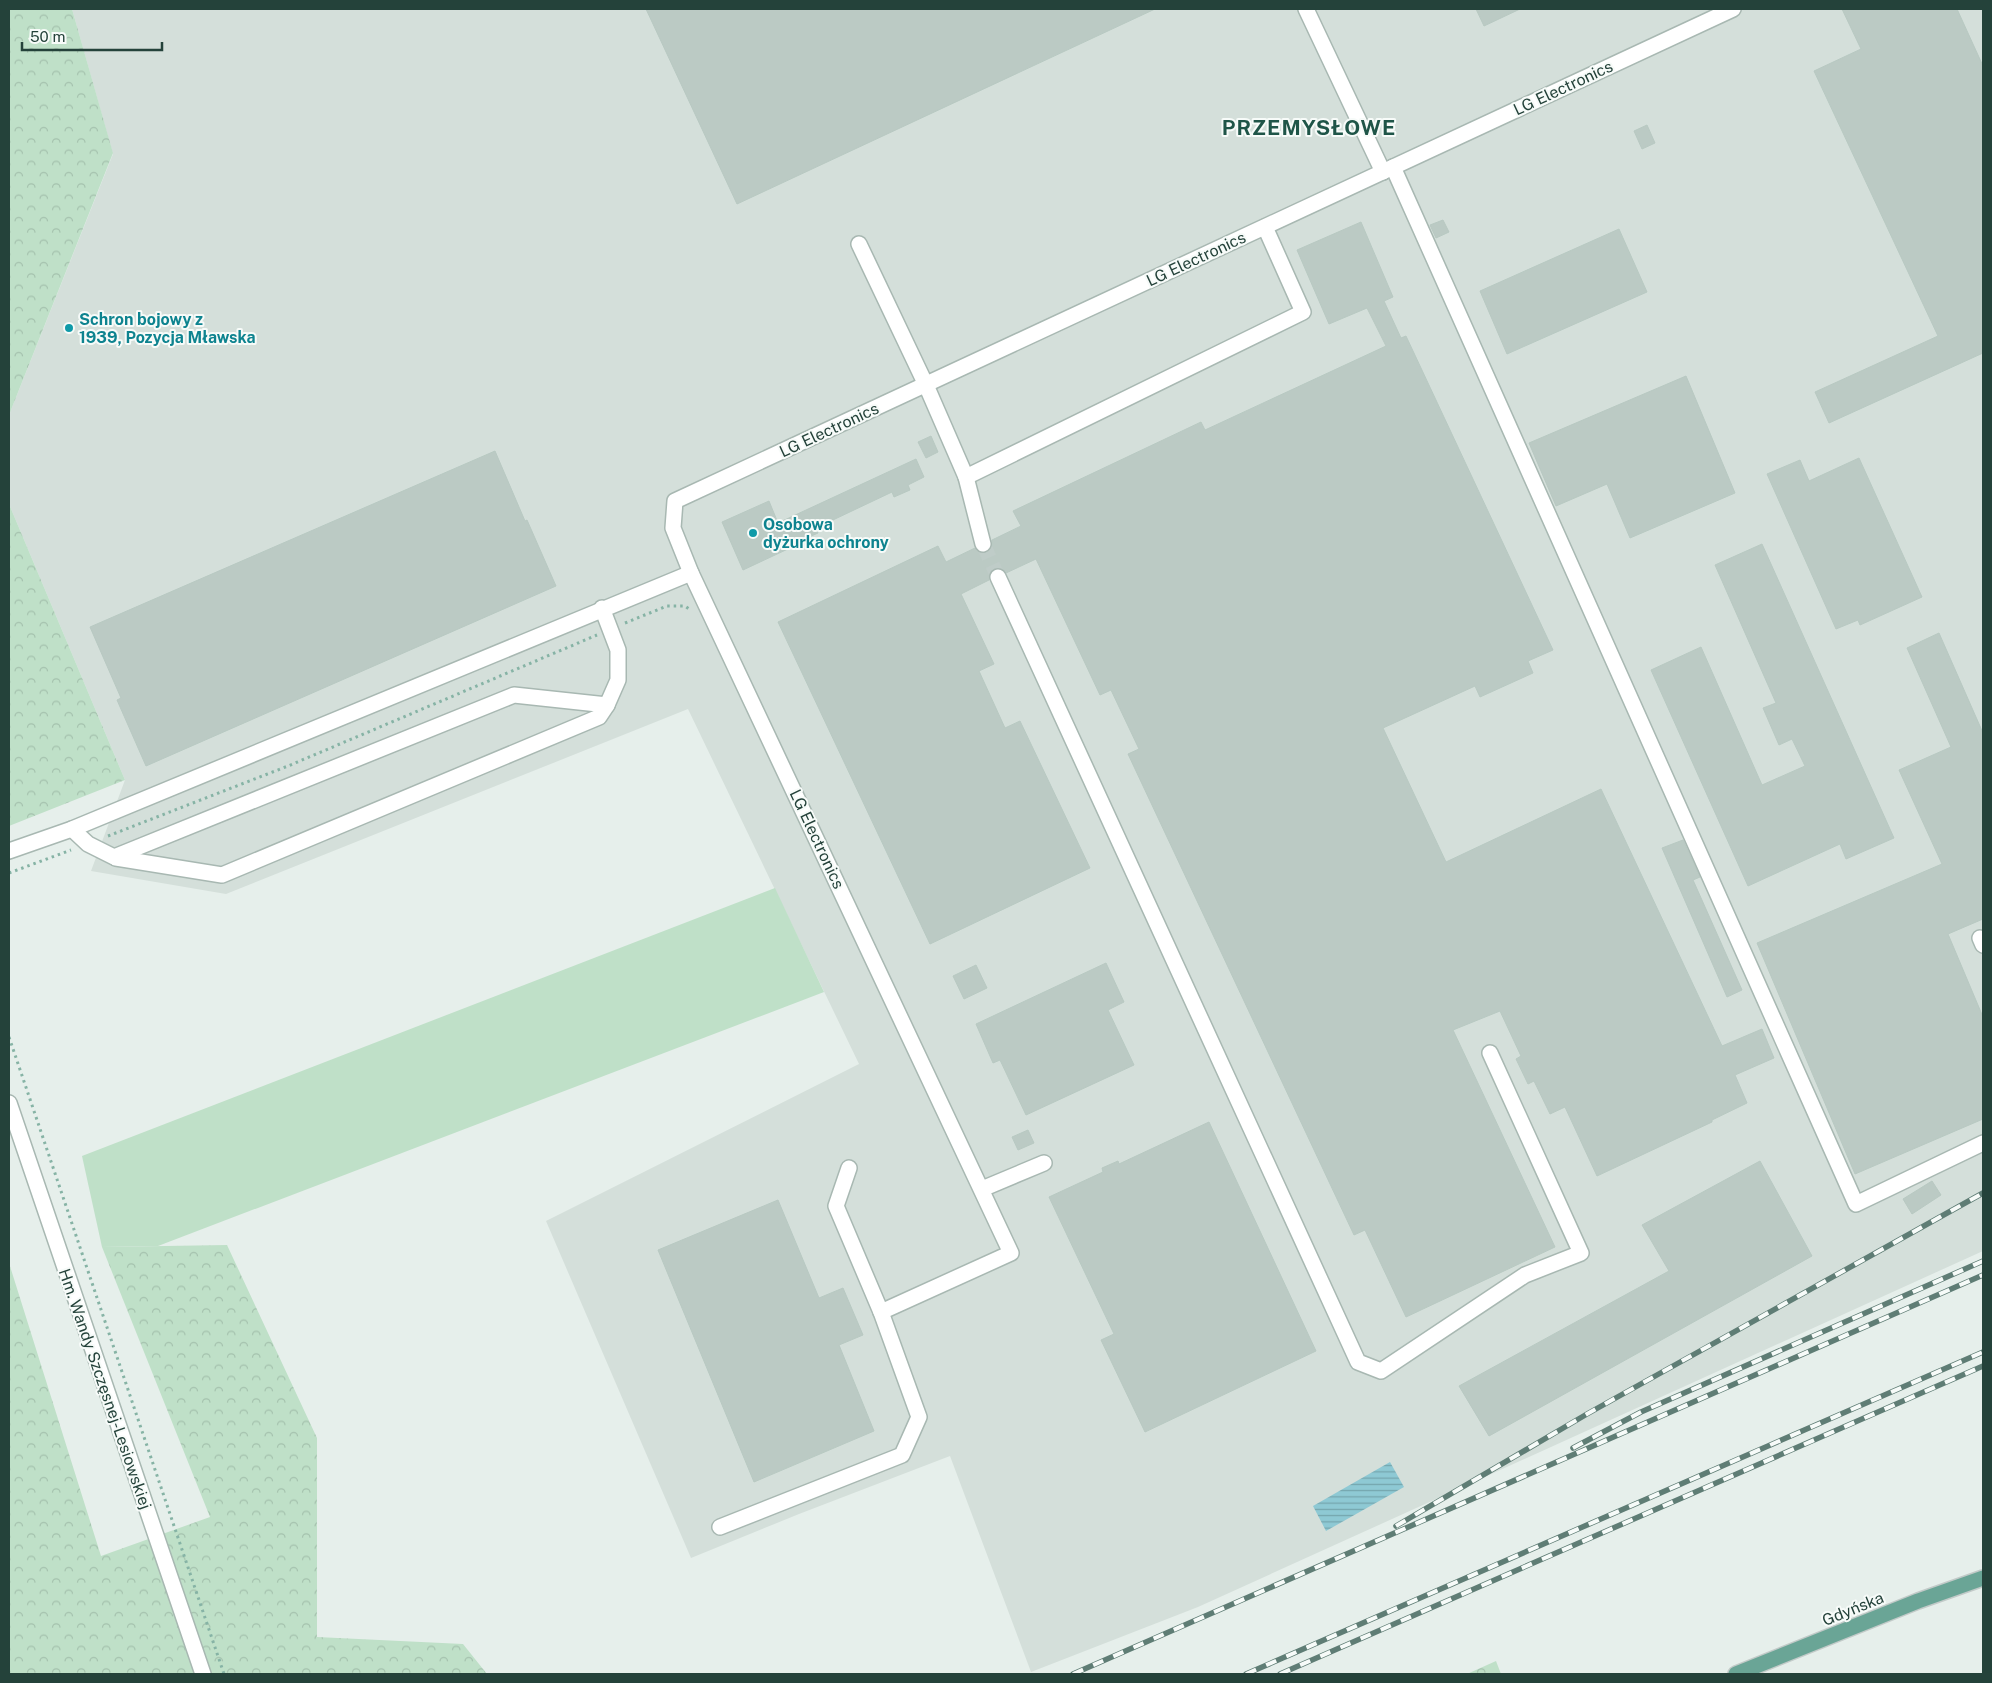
<svg xmlns="http://www.w3.org/2000/svg" width="1992" height="1683" viewBox="0 0 1992 1683" font-family="'Public Sans',sans-serif">
<style>
.built{fill:#d4dfda}
.grass{fill:#bfe0c8}
.forest{fill:url(#forest-crowns)}
.water{fill:url(#water-rules)}
.building{fill:#bbcac4;stroke:#b8c9c2}
.lines{fill:none;stroke-linecap:round;stroke-linejoin:round}
.minor-tunnel{stroke:#bfccc8;stroke-width:15;stroke-dasharray:15 8;stroke-linecap:butt}
.minor-casing{stroke:#a8b8b2;stroke-width:18}
.major-casing{stroke:#c2cac8;stroke-width:18}
.path{stroke:#86b3a5;stroke-width:3;stroke-dasharray:2.5 4;stroke-linecap:butt}
.minor{stroke:#fff;stroke-width:15}
.major{stroke:#6aa596;stroke-width:15}
.rail-casing{stroke:#5f7d75;stroke-width:5.5}
.rail{stroke:#f7fbf9;stroke-width:4;stroke-dasharray:11;stroke-linecap:butt}
.culture-dot{fill:#0f9aa8;stroke:#f7fbf9;stroke-width:2}
.labels{text-anchor:middle;dominant-baseline:central;stroke-width:4;stroke-linejoin:round;paint-order:stroke}
.street-label{font-size:16px;fill:#24423a;stroke:#f7fbf9}
.culture-label{font-size:16px;font-weight:bold;fill:#0d838f;stroke:#f7fbf9;text-anchor:start}
.district-label{font-size:21px;font-weight:bold;letter-spacing:1px;fill:#1f5548;stroke:#f7fbf9}
</style>
<defs>
<pattern id="forest-crowns" width="20" height="18" patternUnits="userSpaceOnUse" patternTransform="scale(1.25)"><rect width="20" height="18" fill="#bfe0c8"/><path d="M2 6a3 3 0 1 1 6 0M12 15a3 3 0 1 1 6 0" fill="none" stroke="#a4c1ad"/></pattern>
<pattern id="water-rules" width="6" height="5" patternUnits="userSpaceOnUse" patternTransform="scale(1.25)"><rect width="6" height="5" fill="#8ec9d4"/><path d="M0 2.5h6" fill="none" stroke="#74a5ad"/></pattern>
</defs>
<rect width="100%" height="100%" fill="#e6efeb"/>
<path class="built" d="M 72,9 L 1983,9 L 1983,1251 L 1198,1607 L 1031,1672 L 950,1456 L 799,1514 L 691,1558 L 546,1221 L 859,1064 L 688,709 L 226,894 L 91,871 L 125,780 L 9,504 L 9,415 L 113,154 Z"/>
<path class="grass" d="M 775,888 L 824,992 L 158,1246 L 102,1247 L 82,1156 Z"/>
<g class="forest">
<path d="M 9,9 L 72,9 L 113,153 L 9,415 Z"/>
<path d="M 9,504 L 125,780 L 9,826 Z"/>
<path d="M 227,1245 L 317,1438 L 317,1637 L 463,1644 L 487,1674 L 9,1674 L 9,1263 L 101,1556 L 210,1517 L 102,1247 Z"/>
<path d="M 1496,1661 L 1501,1674 L 1467,1674 Z"/>
</g>
<path class="water" d="M 1390,1462 L 1404,1487 L 1326,1531 L 1313,1506 Z"/>
<g class="building">
<path d="M 646,9 L 1155,9 L 737,204 Z"/>
<path d="M 1476,9 L 1520,9 L 1484,26 Z"/>
<path d="M 1842,9 L 1957,9 L 1983,66 L 1983,353 L 1829,423 L 1815,392 L 1938,336 L 1814,71 L 1861,49 Z"/>
<path d="M 1647,125 L 1655,143 L 1642,149 L 1634,131 Z"/>
<path d="M 1443,220 L 1449,232 L 1436,238 L 1430,225 Z"/>
<path d="M 1361,222 L 1393,297 L 1384,301 L 1401,338 L 1406,336 L 1553,650 L 1528,661 L 1533,673 L 1480,697 L 1475,686 L 1383,728 L 1446,862 L 1601,789 L 1722,1046 L 1762,1029 L 1774,1058 L 1735,1075 L 1747,1103 L 1712,1120 L 1712,1122 L 1597,1176 L 1565,1107 L 1550,1114 L 1534,1081 L 1528,1084 L 1516,1059 L 1521,1056 L 1500,1011 L 1453,1030 L 1555,1247 L 1406,1317 L 1365,1230 L 1354,1235 L 1128,754 L 1139,749 L 1111,690 L 1100,695 L 1036,559 L 1006,573 L 999,568 L 994,569 L 989,576 L 989,580 L 961,594 L 994,664 L 979,671 L 1005,728 L 1020,721 L 1090,868 L 930,944 L 778,622 L 938,546 L 946,562 L 975,548 L 980,553 L 986,553 L 992,547 L 992,540 L 1021,526 L 1013,511 L 1201,422 L 1205,430 L 1386,346 L 1367,308 L 1329,324 L 1297,250 Z"/>
<path d="M 1619,229 L 1647,292 L 1507,354 L 1480,291 Z"/>
<path d="M 1686,376 L 1735,493 L 1630,538 L 1607,484 L 1556,506 L 1529,443 Z"/>
<path d="M 931,436 L 938,452 L 926,458 L 918,442 Z"/>
<path d="M 495,451 L 525,521 L 527,520 L 556,586 L 146,766 L 117,700 L 121,698 L 90,627 Z"/>
<path d="M 1859,458 L 1922,597 L 1860,625 L 1858,620 L 1836,629 L 1767,474 L 1800,460 L 1809,481 Z"/>
<path d="M 916,459 L 924,477 L 908,485 L 910,490 L 894,497 L 892,492 L 816,528 L 818,533 L 789,546 L 790,548 L 743,570 L 722,522 L 769,501 L 778,523 Z"/>
<path d="M 1762,544 L 1894,838 L 1846,859 L 1840,844 L 1748,886 L 1651,670 L 1701,647 L 1762,785 L 1805,766 L 1792,739 L 1779,745 L 1763,708 L 1776,703 L 1715,565 Z"/>
<path d="M 1939,633 L 1983,733 L 1983,919 L 1948,934 L 1983,1017 L 1983,1119 L 1855,1174 L 1757,943 L 1942,864 L 1899,770 L 1951,747 L 1907,648 Z"/>
<path d="M 1683,840 L 1700,877 L 1693,880 L 1742,990 L 1727,997 L 1662,848 Z"/>
<path d="M 1106,963 L 1124,1002 L 1108,1010 L 1134,1065 L 1026,1115 L 1000,1060 L 993,1063 L 976,1024 Z"/>
<path d="M 976,965 L 987,988 L 964,999 L 953,976 Z"/>
<path d="M 1209,1122 L 1316,1351 L 1145,1432 L 1101,1340 L 1114,1334 L 1049,1197 L 1103,1172 L 1102,1168 L 1118,1161 L 1119,1164 Z"/>
<path d="M 1028,1130 L 1034,1143 L 1018,1150 L 1012,1137 Z"/>
<path d="M 1760,1161 L 1812,1256 L 1489,1436 L 1459,1386 L 1669,1271 L 1642,1225 Z"/>
<path d="M 1932,1181 L 1941,1195 L 1912,1214 L 1903,1199 Z"/>
<path d="M 778,1200 L 819,1298 L 843,1288 L 863,1335 L 839,1345 L 874,1431 L 754,1482 L 658,1250 Z"/>
</g>
<g class="lines">
<path class="minor-tunnel" d="M 983,544 L 998,577"/>
<g class="minor-casing">
<g id="minor">
<path d="M 1306,9 L 1383,172"/>
<path d="M 1393,167 L 1856,1204 L 1983,1143"/>
<path d="M 859,244 L 926,385 L 966,477 L 983,544"/>
<path d="M 966,477 L 1303,312 L 1265,227"/>
<path d="M 998,577 L 1358,1362 L 1381,1371 L 1525,1275 L 1581,1253 L 1490,1053"/>
<path d="M 72,829 L 88,844 L 114,857 L 514,695 L 607,705 L 618,680 L 618,650 L 602,608"/>
<path d="M 9,851 L 72,829 L 691,573"/>
<path d="M 116,858 L 222,875 L 599,717 L 607,705"/>
<path d="M 1980,938 L 1983,945"/>
<path d="M 9,1103 L 203,1674"/>
<path d="M 982,1189 L 1044,1163"/>
<path d="M 881,1312 L 1011,1253 L 691,573 L 673,528 L 675,501 L 1733,9"/>
<path d="M 720,1527 L 902,1455 L 919,1417 L 881,1312 L 836,1206 L 849,1168"/>
</g>
</g>
<g class="major-casing">
<path id="major" d="M 1736,1674 L 1918,1601 L 1983,1578"/>
</g>
<g class="path">
<path d="M 625,623 L 667,606 L 685,606 L 689,609"/>
<path d="M 108,836 L 288,766 L 597,635"/>
<path d="M 9,873 L 71,850"/>
<path d="M 9,1037 L 224,1674"/>
</g>
<use href="#minor" class="minor"/>
<use href="#major" class="major"/>
<g class="rail-casing">
<g id="rail">
<path d="M 1573,1448 L 1641,1412 L 1983,1261"/>
<path d="M 1396,1526 L 1587,1414 L 1983,1193"/>
<path d="M 1073,1674 L 1983,1275"/>
<path d="M 1246,1674 L 1983,1352"/>
<path d="M 1280,1674 L 1983,1366"/>
</g>
</g>
<use href="#rail" class="rail"/>
</g>
<g class="culture-dot">
<circle cx="69" cy="328" r="5"/>
<circle cx="753" cy="533" r="5"/>
</g>
<g class="labels">
<g class="street-label">
<text transform="translate(1563 88) rotate(-25)">LG Electronics</text>
<text transform="translate(1196 259) rotate(-25)">LG Electronics</text>
<text transform="translate(829 430) rotate(-25)">LG Electronics</text>
<text transform="translate(817 839) rotate(65)">LG Electronics</text>
<text transform="translate(105 1389) rotate(71)">Hm. Wandy Szczęsnej-Lesiowskiej</text>
<text transform="translate(1853 1609) rotate(-22)">Gdyńska</text>
</g>
<g class="culture-label">
<text x="79" y="319">Schron bojowy z<tspan x="79" dy="18">1939, Pozycja Mławska</tspan></text>
<text x="763" y="524">Osobowa<tspan x="763" dy="18">dyżurka ochrony</tspan></text>
</g>
<g class="district-label">
<text x="1309" y="127">PRZEMYSŁOWE</text>
</g>
</g>
<rect width="1992" height="1683" fill="none" stroke="#24423a" stroke-width="20"/>
<path d="M22 42v8h140v-8" fill="none" stroke="#24423a" stroke-width="2.5"/>
<text x="30" y="42" font-size="15" fill="#24423a" stroke="#f7fbf9" stroke-width="4" paint-order="stroke">50 m</text>
</svg>
